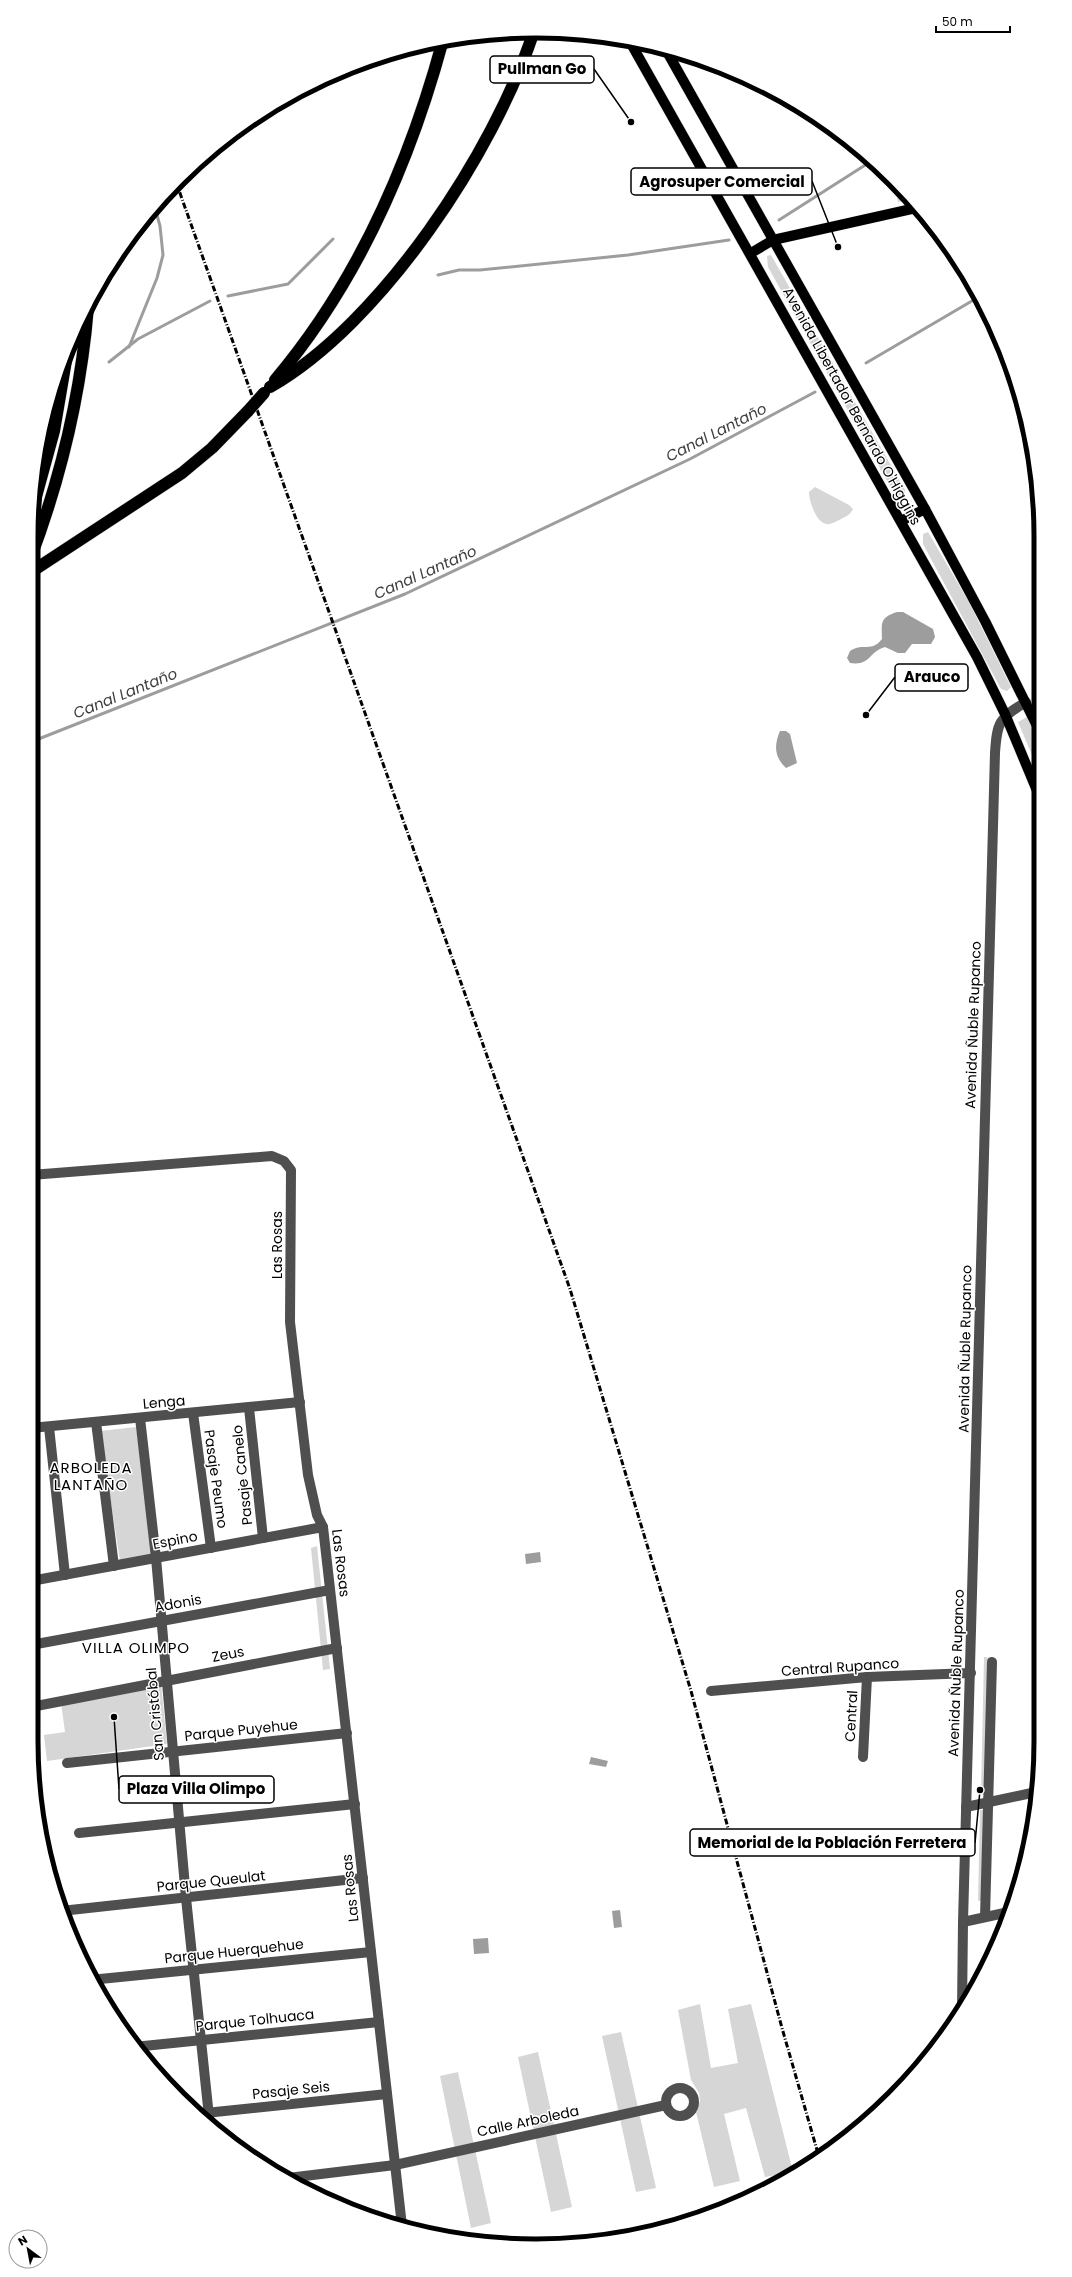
<svg xmlns="http://www.w3.org/2000/svg" width="1072" height="2277" viewBox="0 0 1072 2277" font-family="Poppins,sans-serif">
<style>
.green{fill:#d6d6d6}
.water{fill:#9d9d9d}
.lines{fill:none;stroke-linecap:round;stroke-linejoin:round}
.stream{stroke:#9d9d9d;stroke-width:3}
.major-casing{stroke:#dbdbdb;stroke-width:11}
.highway-casing{stroke:#dbdbdb;stroke-width:13}
.minor{stroke:#4f4f4f;stroke-width:10}
.major{stroke:#000;stroke-width:10}
.highway{stroke:#000;stroke-width:12}
.rail{stroke:#000;stroke-width:3;stroke-dasharray:6 2 1 2;stroke-linecap:butt}
.highway-bridge-casing{stroke:#dbdbdb;stroke-width:13;stroke-linecap:butt}
.highway-bridge{stroke:#000;stroke-width:12}
.labels{text-anchor:middle;dominant-baseline:central;stroke-width:3;stroke-linejoin:round;paint-order:stroke}
.street-label{font-size:14px;fill:#000;stroke:#fff}
.water-label{font-size:15px;font-style:italic;fill:#3e3e3e;stroke:#fff}
.neighbourhood-label{font-size:15px;letter-spacing:1px;fill:#000;stroke:#fff}
.rim{fill:none;stroke:#000;stroke-width:5}
.leader{fill:none;stroke:#000;stroke-width:1.5}
.callout-dot{fill:#000;stroke:#fff;stroke-width:1.5}
.callout{fill:#fff;stroke:#000;stroke-width:1.5}
.callout-label{font-size:15px;text-anchor:middle;font-weight:bold;fill:#000}
</style>
<rect width="100%" height="100%" fill="#fff"/>
<g class="green">
<path d="M 895,187 L 908,200 L 898,202 Z"/>
<path d="M 771,255 L 905,490 L 905,496 L 900,499 L 895,495 L 768,267 L 767,256 Z"/>
<path d="M 815,487 L 849,505 L 853,509 C 850,515 847,516 841,519 C 837,521 831,525 826,524 C 816,522 809,501 809,492 Z"/>
<path d="M 928,532 L 970,604 L 1007,679 L 1011,687 L 1007,691 L 1001,689 L 923,544 L 923,534 Z"/>
<path d="M 1027,717 L 1038,742 L 1038,769 L 1018,722 Z"/>
<path d="M 136,1427 L 153,1554 L 120,1561 L 100,1431 Z"/>
<path d="M 317,1546 L 330,1669 L 323,1670 L 311,1548 Z"/>
<path d="M 984,1657 L 993,1658 L 990,1791 L 981,1792 Z"/>
<path d="M 161,1683 L 167,1744 L 47,1761 L 44,1735 L 65,1732 L 61,1703 Z"/>
<path d="M 989,1809 L 987,1899 L 978,1901 L 980,1810 Z"/>
<path d="M 700,2004 L 711,2068 L 738,2063 L 728,2009 L 751,2004 L 793,2172 L 765,2177 L 746,2108 L 724,2114 L 740,2181 L 714,2187 L 696,2112 L 700,2101 L 699,2093 L 691,2080 L 678,2010 Z"/>
<path d="M 621,2032 L 656,2188 L 636,2192 L 602,2036 Z"/>
<path d="M 538,2052 L 572,2207 L 551,2212 L 518,2057 Z"/>
<path d="M 458,2072 L 491,2223 L 471,2228 L 440,2076 Z"/>
</g>
<g class="water">
<path d="M 897,612 L 903,612 L 933,629 L 935,637 L 931,644 L 912,644 L 905,653 L 898,653 L 885,647 C 868,652 871,666 850,663 L 847,658 L 850,651 C 864,642 871,653 882,639 C 882,623 879,618 897,612 Z"/>
<path d="M 780,731 L 786,731 L 790,734 L 797,763 L 786,768 C 774,757 774,745 780,731 Z"/>
<path d="M 540,1552 L 541,1562 L 526,1564 L 525,1554 Z"/>
<path d="M 591,1757 L 608,1761 L 606,1767 L 589,1764 Z"/>
<path d="M 620,1910 L 622,1927 L 614,1928 L 612,1911 Z"/>
<path d="M 488,1938 L 489,1953 L 474,1954 L 473,1939 Z"/>
</g>
<g class="lines">
<g class="stream">
<path d="M 779,220 L 870,162"/>
<path d="M 438,275 L 459,270 L 480,270 L 628,255 L 729,240"/>
<path d="M 228,296 L 288,284 L 333,239"/>
<path d="M 129,347 L 157,278 L 163,255 L 160,226 L 155,208"/>
<path d="M 109,362 L 138,339 L 210,301"/>
<path d="M 866,363 L 977,298"/>
<path d="M 31,742 L 405,594 L 690,459 L 815,392"/>
</g>
<g class="major-casing">
<g id="major">
<path d="M 629,40 L 977,657 L 1005,714 L 1038,793"/>
<path d="M 666,50 L 925,509 L 985,621 L 1038,728"/>
<path d="M 751,253 L 773,240 L 916,208"/>
<path d="M 901,521 L 925,509"/>
</g>
</g>
<g class="highway-casing">
<g id="highway">
<path d="M 275,380 C 357,283 410,162 443,40"/>
<path d="M 270,387 C 382,323 494,152 534,31"/>
<path d="M 34,504 L 54,431 L 69,343"/>
<path d="M 31,557 C 61,477 81,393 88,307"/>
<path d="M 31,572 L 182,473 L 212,448 L 248,411"/>
</g>
</g>
<g class="minor">
<path d="M 31,1175 L 272,1156 L 284,1161 L 291,1170 L 290,1322 L 308,1475 L 317,1515 L 323,1527 L 402,2226"/>
<path d="M 249,1408 L 263,1538"/>
<path d="M 193,1413 L 211,1548"/>
<path d="M 140,1418 L 156,1558 L 186,1898 L 210,2126"/>
<path d="M 96,1422 L 114,1566"/>
<path d="M 49,1427 L 65,1575"/>
<path d="M 31,1428 L 300,1402"/>
<path d="M 31,1581 L 323,1527"/>
<path d="M 31,1645 L 330,1590"/>
<path d="M 711,1691 L 867,1677 L 971,1673"/>
<path d="M 31,1707 L 337,1648"/>
<path d="M 863,1757 L 867,1677"/>
<path d="M 67,1763 L 347,1733"/>
<path d="M 966,1807 L 1036,1792"/>
<path d="M 79,1833 L 355,1804"/>
<path d="M 61,1911 L 363,1878"/>
<path d="M 985,1917 L 992,1662"/>
<path d="M 963,1922 L 1009,1912"/>
<path d="M 100,1979 L 371,1952"/>
<path d="M 962,2010 L 963,1922 L 995,753 C 997,722 999,718 1026,702"/>
<path d="M 134,2047 L 379,2022"/>
<circle cx="680" cy="2102" r="14"/>
<path d="M 196,2114 L 387,2094"/>
<path d="M 288,2178 L 395,2165 L 666,2105"/>
</g>
<use href="#major" class="major"/>
<use href="#highway" class="highway"/>
<path class="rail" d="M 176,182 L 570,1289 L 691,1691 L 782,2028 L 819,2157"/>
<g class="highway-bridge-casing">
<path id="highway-bridge" d="M 248,411 L 264,393"/>
</g>
<use href="#highway-bridge" class="highway-bridge"/>
</g>
<g class="labels">
<g class="street-label">
<text transform="translate(852 406) rotate(61)">Avenida Libertador Bernardo O'Higgins</text>
<text transform="translate(973 1025) rotate(-88)">Avenida Ñuble Rupanco</text>
<text transform="translate(277 1245) rotate(-90)">Las Rosas</text>
<text transform="translate(965 1349) rotate(-89)">Avenida Ñuble Rupanco</text>
<text transform="translate(164 1402) rotate(-5)">Lenga</text>
<text transform="translate(242 1475) rotate(-96)">Pasaje Canelo</text>
<text transform="translate(216 1479) rotate(82)">Pasaje Peumo</text>
<text transform="translate(175 1540) rotate(-11)">Espino</text>
<text transform="translate(341 1563) rotate(83)">Las Rosas</text>
<text transform="translate(178 1603) rotate(-10)">Adonis</text>
<text transform="translate(228 1654) rotate(-11)">Zeus</text>
<text transform="translate(840 1667) rotate(-4)">Central Rupanco</text>
<text transform="translate(956 1673) rotate(-88)">Avenida Ñuble Rupanco</text>
<text transform="translate(155 1714) rotate(-95)">San Cristóbal</text>
<text transform="translate(851 1716) rotate(-87)">Central</text>
<text transform="translate(241 1730) rotate(-6)">Parque Puyehue</text>
<text transform="translate(211 1881) rotate(-6)">Parque Queulat</text>
<text transform="translate(350 1888) rotate(-96)">Las Rosas</text>
<text transform="translate(234 1951) rotate(-6)">Parque Huerquehue</text>
<text transform="translate(255 2020) rotate(-6)">Parque Tolhuaca</text>
<text transform="translate(291 2090) rotate(-6)">Pasaje Seis</text>
<text transform="translate(528 2121) rotate(-12)">Calle Arboleda</text>
</g>
<g class="water-label">
<text transform="translate(716 432) rotate(-27)">Canal Lantaño</text>
<text transform="translate(425 572) rotate(-24)">Canal Lantaño</text>
<text transform="translate(125 693) rotate(-22)">Canal Lantaño</text>
</g>
<g class="neighbourhood-label">
<text x="91" y="1467">ARBOLEDA<tspan x="91" dy="17">LANTAÑO</tspan></text>
<text x="136" y="1647">VILLA OLIMPO</text>
</g>
</g>
<path d="M0 0H1072V2277H0ZM536 38H536A498 498 0 0 1 1034 536V1741A498 498 0 0 1 536 2239H536A498 498 0 0 1 38 1741V536A498 498 0 0 1 536 38Z" fill="#fff" fill-rule="evenodd"/>
<path class="rim" d="M536 38H536A498 498 0 0 1 1034 536V1741A498 498 0 0 1 536 2239H536A498 498 0 0 1 38 1741V536A498 498 0 0 1 536 38Z"/>
<path class="leader" d="M631 122L594 69M838 247L812 181M866 715L895 677M114 1717L119 1789M980 1790L975 1843"/>
<g class="callout-dot">
<circle cx="631" cy="122" r="4"/>
<circle cx="838" cy="247" r="4"/>
<circle cx="866" cy="715" r="4"/>
<circle cx="114" cy="1717" r="4"/>
<circle cx="980" cy="1790" r="4"/>
</g>
<g class="callout">
<rect x="490" y="56" width="104" height="27" rx="4"/>
<rect x="631" y="168" width="181" height="27" rx="4"/>
<rect x="895" y="664" width="73" height="27" rx="4"/>
<rect x="119" y="1776" width="155" height="27" rx="4"/>
<rect x="690" y="1829" width="285" height="27" rx="4"/>
</g>
<g class="callout-label">
<text x="542" y="74">Pullman Go</text>
<text x="722" y="187">Agrosuper Comercial</text>
<text x="932" y="682">Arauco</text>
<text x="196" y="1794">Plaza Villa Olimpo</text>
<text x="832" y="1848">Memorial de la Población Ferretera</text>
</g>
<g transform="translate(28 2249) rotate(328)"><circle r="19" fill="#ffffff" stroke="#999999"/>
<path d="M0-3L7 15L0 10L-7 15Z" fill="#000000"/>
<text y="-6" font-size="11" font-weight="bold" text-anchor="middle" fill="#000000">N</text>
</g>
<path d="M936 26v6h74v-6" fill="none" stroke="#000000" stroke-width="2"/>
<text x="942" y="26" font-size="12" fill="#000000" stroke="#ffffff" stroke-width="3" paint-order="stroke">50 m</text>
</svg>
